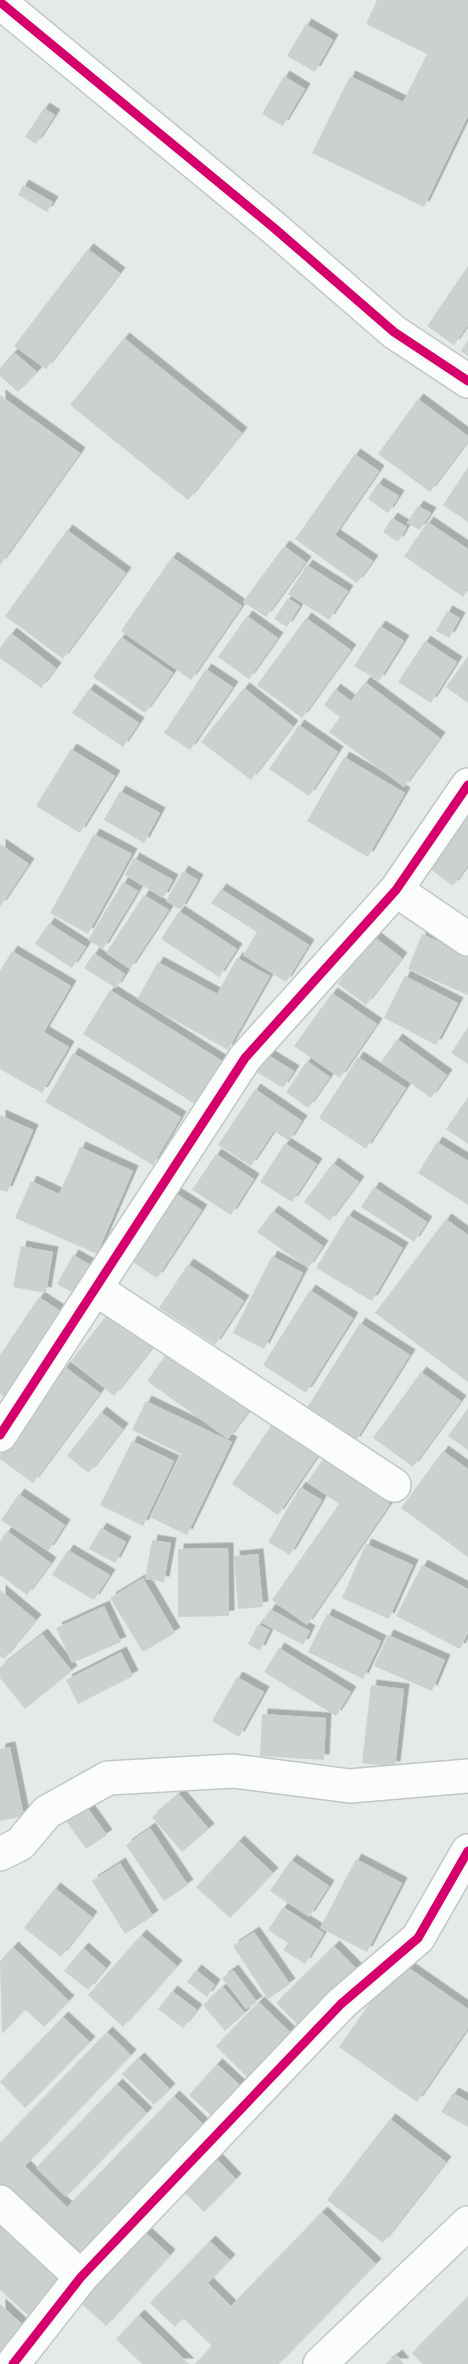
<svg xmlns="http://www.w3.org/2000/svg" width="468" height="2364" viewBox="0 0 468 2364" font-family="'Fira Sans Condensed',sans-serif">
<style>
.building{fill:#ccd1cf;filter:url(#shadow)}
.lines{fill:none;stroke-linecap:round;stroke-linejoin:round}
.minor-casing{stroke:#c2c7c5;stroke-width:36}
.minor{stroke:#fbfcfc;stroke-width:33}
.cycleway-casing{stroke:#f3f9f6;stroke-width:13}
.cycleway{stroke:#d6006c;stroke-width:9}
</style>
<defs>
<filter id="shadow"><feDropShadow dx="5.5" dy="-5.5" stdDeviation="0" flood-color="#0004"/></filter>
</defs>
<rect width="100%" height="100%" fill="#e5eae8"/>
<g class="building">
<path d="M 377,0 L 468,0 L 468,116 L 424,207 L 312,153 L 350,76 L 403,102 L 427,54 L 366,24 Z"/>
<path d="M 306,24 L 333,40 L 315,72 L 287,56 Z"/>
<path d="M 284,76 L 305,89 L 283,126 L 262,114 Z"/>
<path d="M 44,108 L 55,115 L 36,144 L 25,137 Z"/>
<path d="M 23,185 L 53,202 L 47,212 L 18,195 Z"/>
<path d="M 88,249 L 120,273 L 46,369 L 14,346 Z"/>
<path d="M 468,266 L 468,325 L 454,345 L 427,326 Z"/>
<path d="M 124,338 L 242,433 L 188,500 L 70,405 Z"/>
<path d="M 468,340 L 468,356 L 461,351 Z"/>
<path d="M 14,352 L 37,372 L 18,392 L 0,376 L 0,368 Z"/>
<path d="M 0,395 L 80,453 L 0,565 Z"/>
<path d="M 418,399 L 468,436 L 468,441 L 430,492 L 378,454 Z"/>
<path d="M 355,454 L 379,471 L 335,535 L 373,561 L 357,583 L 295,539 Z"/>
<path d="M 468,467 L 468,522 L 443,505 Z"/>
<path d="M 378,483 L 399,496 L 388,513 L 368,499 Z"/>
<path d="M 418,506 L 431,513 L 420,530 L 407,523 Z"/>
<path d="M 392,518 L 407,527 L 398,542 L 383,532 Z"/>
<path d="M 428,522 L 468,549 L 468,590 L 463,597 L 404,556 Z"/>
<path d="M 67,530 L 126,573 L 63,659 L 5,616 Z"/>
<path d="M 284,546 L 306,562 L 266,617 L 243,602 Z"/>
<path d="M 172,557 L 242,606 L 191,680 L 121,631 Z"/>
<path d="M 307,565 L 348,591 L 329,620 L 288,594 Z"/>
<path d="M 288,598 L 300,606 L 287,627 L 274,619 Z"/>
<path d="M 447,611 L 460,618 L 449,638 L 436,631 Z"/>
<path d="M 247,616 L 278,638 L 249,679 L 218,657 Z"/>
<path d="M 306,618 L 351,650 L 302,718 L 257,685 Z"/>
<path d="M 380,626 L 404,641 L 379,681 L 354,666 Z"/>
<path d="M 11,633 L 56,668 L 41,688 L 0,658 L 0,648 Z"/>
<path d="M 121,637 L 173,673 L 145,713 L 93,677 Z"/>
<path d="M 425,641 L 457,662 L 431,703 L 398,682 Z"/>
<path d="M 468,656 L 468,703 L 446,687 Z"/>
<path d="M 206,669 L 233,687 L 190,750 L 164,733 Z"/>
<path d="M 365,682 L 440,738 L 404,787 L 329,732 L 340,717 L 324,705 L 335,689 L 351,701 Z"/>
<path d="M 244,688 L 293,726 L 251,780 L 201,742 Z"/>
<path d="M 89,689 L 139,723 L 123,747 L 72,713 Z"/>
<path d="M 299,725 L 338,752 L 309,796 L 269,769 Z"/>
<path d="M 71,749 L 115,776 L 80,833 L 36,806 Z"/>
<path d="M 344,757 L 405,793 L 368,857 L 307,821 Z"/>
<path d="M 120,791 L 160,813 L 144,843 L 104,820 Z"/>
<path d="M 468,812 L 468,865 L 453,886 L 428,867 Z"/>
<path d="M 94,834 L 132,854 L 88,934 L 50,913 Z"/>
<path d="M 0,844 L 29,864 L 0,907 Z"/>
<path d="M 134,858 L 173,880 L 163,898 L 125,875 Z"/>
<path d="M 183,871 L 198,880 L 181,910 L 166,901 Z"/>
<path d="M 123,882 L 138,891 L 103,949 L 88,940 Z"/>
<path d="M 221,889 L 309,945 L 286,982 L 243,955 L 257,932 L 211,903 Z"/>
<path d="M 144,895 L 169,910 L 130,969 L 106,953 Z"/>
<path d="M 179,911 L 237,949 L 219,977 L 161,939 Z"/>
<path d="M 49,923 L 86,947 L 72,968 L 35,944 Z"/>
<path d="M 422,934 L 468,954 L 468,995 L 408,969 Z"/>
<path d="M 373,936 L 402,958 L 366,1005 L 338,984 Z"/>
<path d="M 12,951 L 71,986 L 44,1032 L 69,1047 L 42,1093 L 0,1069 L 0,971 Z"/>
<path d="M 94,953 L 125,974 L 116,988 L 84,968 Z"/>
<path d="M 237,958 L 270,976 L 228,1050 L 137,999 L 158,962 L 217,994 Z"/>
<path d="M 405,976 L 458,1003 L 436,1045 L 384,1018 Z"/>
<path d="M 110,990 L 222,1061 L 195,1104 L 83,1034 Z"/>
<path d="M 332,993 L 377,1024 L 340,1078 L 294,1046 Z"/>
<path d="M 468,1027 L 468,1064 L 451,1053 Z"/>
<path d="M 397,1039 L 447,1075 L 431,1098 L 381,1062 Z"/>
<path d="M 263,1052 L 294,1071 L 283,1088 L 252,1069 Z"/>
<path d="M 73,1053 L 181,1117 L 153,1165 L 45,1102 Z"/>
<path d="M 358,1057 L 406,1088 L 366,1149 L 319,1118 Z"/>
<path d="M 307,1061 L 330,1077 L 308,1108 L 286,1092 Z"/>
<path d="M 255,1089 L 302,1121 L 289,1141 L 274,1131 L 251,1166 L 218,1145 Z"/>
<path d="M 468,1097 L 468,1144 L 446,1129 Z"/>
<path d="M 0,1115 L 33,1130 L 7,1192 L 0,1190 Z"/>
<path d="M 437,1142 L 468,1161 L 468,1205 L 418,1173 Z"/>
<path d="M 285,1143 L 317,1164 L 292,1202 L 260,1182 Z"/>
<path d="M 80,1147 L 133,1171 L 97,1254 L 15,1218 L 31,1181 L 59,1194 Z"/>
<path d="M 216,1154 L 254,1179 L 231,1215 L 192,1190 Z"/>
<path d="M 333,1163 L 359,1182 L 330,1221 L 304,1202 Z"/>
<path d="M 374,1187 L 427,1222 L 414,1242 L 361,1207 Z"/>
<path d="M 175,1193 L 202,1210 L 157,1278 L 131,1261 Z"/>
<path d="M 273,1211 L 323,1246 L 308,1268 L 257,1232 Z"/>
<path d="M 348,1215 L 403,1248 L 372,1301 L 316,1268 Z"/>
<path d="M 446,1219 L 468,1235 L 468,1382 L 375,1313 Z"/>
<path d="M 21,1246 L 53,1252 L 46,1293 L 13,1287 Z"/>
<path d="M 73,1255 L 91,1265 L 75,1294 L 57,1284 Z"/>
<path d="M 272,1256 L 303,1273 L 264,1349 L 233,1333 Z"/>
<path d="M 188,1264 L 244,1301 L 215,1345 L 159,1308 Z"/>
<path d="M 310,1290 L 353,1318 L 306,1393 L 263,1365 Z"/>
<path d="M 39,1297 L 65,1314 L 9,1400 L 0,1394 L 0,1355 Z"/>
<path d="M 113,1307 L 157,1342 L 114,1396 L 71,1361 Z"/>
<path d="M 360,1323 L 410,1355 L 355,1442 L 305,1411 Z"/>
<path d="M 175,1342 L 257,1400 L 228,1439 L 147,1381 Z"/>
<path d="M 65,1367 L 100,1393 L 33,1483 L 0,1459 L 0,1455 Z"/>
<path d="M 421,1372 L 461,1401 L 413,1467 L 373,1438 Z"/>
<path d="M 146,1401 L 232,1442 L 187,1535 L 150,1517 L 181,1454 L 132,1430 Z"/>
<path d="M 468,1408 L 468,1450 L 448,1436 Z"/>
<path d="M 101,1412 L 123,1429 L 89,1473 L 67,1456 Z"/>
<path d="M 276,1418 L 322,1449 L 278,1515 L 232,1484 Z"/>
<path d="M 132,1441 L 174,1461 L 143,1526 L 100,1505 Z"/>
<path d="M 443,1451 L 468,1469 L 468,1557 L 401,1508 Z"/>
<path d="M 324,1458 L 390,1504 L 307,1625 L 272,1600 L 339,1504 L 307,1482 Z"/>
<path d="M 300,1487 L 322,1500 L 290,1555 L 268,1542 Z"/>
<path d="M 19,1494 L 65,1525 L 48,1551 L 1,1520 Z"/>
<path d="M 101,1528 L 126,1542 L 115,1563 L 89,1549 Z"/>
<path d="M 7,1531 L 51,1563 L 27,1595 L 0,1575 L 0,1541 Z"/>
<path d="M 152,1540 L 171,1543 L 164,1582 L 145,1579 Z"/>
<path d="M 366,1544 L 413,1565 L 389,1619 L 342,1598 Z"/>
<path d="M 228,1548 L 229,1616 L 178,1617 L 178,1549 Z"/>
<path d="M 68,1550 L 110,1575 L 94,1600 L 52,1575 Z"/>
<path d="M 258,1554 L 263,1607 L 238,1609 L 234,1556 Z"/>
<path d="M 422,1565 L 468,1589 L 468,1633 L 460,1649 L 396,1616 Z"/>
<path d="M 143,1578 L 175,1633 L 143,1652 L 110,1598 Z"/>
<path d="M 0,1590 L 36,1620 L 4,1659 L 0,1656 Z"/>
<path d="M 104,1606 L 121,1642 L 72,1663 L 56,1628 Z"/>
<path d="M 270,1609 L 310,1631 L 303,1645 L 262,1623 Z"/>
<path d="M 327,1614 L 381,1641 L 363,1679 L 308,1652 Z"/>
<path d="M 258,1624 L 270,1630 L 260,1651 L 248,1644 Z"/>
<path d="M 42,1634 L 72,1671 L 25,1709 L 0,1678 L 0,1667 Z"/>
<path d="M 388,1635 L 445,1660 L 432,1691 L 374,1666 Z"/>
<path d="M 279,1648 L 351,1692 L 336,1716 L 264,1672 Z"/>
<path d="M 121,1652 L 133,1676 L 78,1704 L 66,1680 Z"/>
<path d="M 237,1677 L 264,1692 L 239,1737 L 212,1721 Z"/>
<path d="M 371,1685 L 404,1689 L 395,1767 L 362,1763 Z"/>
<path d="M 262,1714 L 326,1718 L 324,1760 L 260,1756 Z"/>
<path d="M 10,1747 L 24,1816 L 0,1821 L 0,1749 Z"/>
<path d="M 179,1794 L 209,1829 L 182,1852 L 152,1817 Z"/>
<path d="M 84,1803 L 107,1835 L 86,1849 L 63,1817 Z"/>
<path d="M 150,1828 L 188,1885 L 164,1901 L 126,1845 Z"/>
<path d="M 239,1841 L 273,1873 L 230,1918 L 196,1887 Z"/>
<path d="M 356,1859 L 402,1883 L 367,1952 L 320,1928 Z"/>
<path d="M 291,1860 L 329,1886 L 309,1917 L 270,1891 Z"/>
<path d="M 120,1863 L 153,1916 L 125,1934 L 92,1881 Z"/>
<path d="M 55,1888 L 92,1917 L 61,1957 L 24,1928 Z"/>
<path d="M 283,1907 L 324,1933 L 305,1964 L 283,1950 L 288,1943 L 268,1930 Z"/>
<path d="M 254,1932 L 290,1984 L 268,1999 L 233,1946 Z"/>
<path d="M 141,1935 L 177,1966 L 123,2027 L 88,1995 Z"/>
<path d="M 334,1946 L 358,1970 L 301,2028 L 276,2003 Z"/>
<path d="M 13,1947 L 69,2001 L 44,2027 L 25,2009 L 2,2034 L 0,1961 Z"/>
<path d="M 83,1948 L 106,1968 L 88,1990 L 64,1971 Z"/>
<path d="M 399,1961 L 468,2009 L 468,2028 L 417,2102 L 339,2047 Z"/>
<path d="M 196,1970 L 215,1985 L 207,1997 L 187,1982 Z"/>
<path d="M 233,1970 L 257,2002 L 246,2009 L 222,1978 Z"/>
<path d="M 223,1987 L 245,2013 L 225,2031 L 203,2005 Z"/>
<path d="M 172,1991 L 197,2010 L 183,2028 L 158,2009 Z"/>
<path d="M 259,2002 L 299,2041 L 256,2086 L 216,2046 Z"/>
<path d="M 63,2017 L 90,2042 L 25,2108 L 0,2082 Z"/>
<path d="M 107,2032 L 131,2055 L 25,2166 L 67,2207 L 174,2096 L 211,2132 L 78,2270 L 0,2197 L 0,2143 Z"/>
<path d="M 139,2058 L 170,2089 L 154,2105 L 122,2074 Z"/>
<path d="M 217,2064 L 244,2089 L 215,2119 L 189,2095 Z"/>
<path d="M 117,2084 L 147,2113 L 66,2197 L 36,2168 Z"/>
<path d="M 453,2093 L 468,2101 L 468,2127 L 441,2112 Z"/>
<path d="M 390,2119 L 446,2162 L 383,2243 L 327,2200 Z"/>
<path d="M 214,2156 L 236,2179 L 204,2212 L 181,2189 Z"/>
<path d="M 322,2212 L 376,2264 L 279,2364 L 195,2364 L 212,2346 L 183,2318 L 175,2327 L 150,2303 L 210,2241 L 230,2260 L 208,2283 L 231,2306 Z"/>
<path d="M 6,2219 L 69,2276 L 31,2318 L 0,2290 L 0,2225 Z"/>
<path d="M 136,2224 L 170,2255 L 106,2326 L 72,2295 Z"/>
<path d="M 468,2297 L 468,2364 L 423,2364 L 412,2353 Z"/>
<path d="M 0,2304 L 25,2327 L 0,2355 Z"/>
<path d="M 139,2315 L 189,2364 L 142,2364 L 116,2339 Z"/>
<path d="M 397,2355 L 404,2364 L 385,2364 Z"/>
</g>
<g class="lines">
<g class="minor-casing">
<g id="minor">
<path d="M 0,2 L 274,228 L 394,332 L 468,381"/>
<path d="M 396,890 L 468,939"/>
<path d="M 96,1289 L 394,1485"/>
<path d="M 0,1435 L 245,1058 L 396,890 L 468,785"/>
<path d="M 0,1854 L 20,1844 L 47,1812 L 108,1778 L 233,1771 L 350,1786 L 468,1776"/>
<path d="M 0,2202 L 81,2277"/>
<path d="M 13,2364 L 81,2277 L 341,2004 L 418,1938 L 468,1851"/>
<path d="M 320,2364 L 468,2223"/>
</g>
</g>
<use href="#minor" class="minor"/>
<g class="cycleway-casing">
<g id="cycleway">
<path d="M 0,2 L 274,228 L 394,332 L 468,381"/>
<path d="M 0,1435 L 245,1058 L 396,890 L 468,785"/>
<path d="M 13,2364 L 81,2277 L 341,2004 L 418,1938 L 468,1851"/>
</g>
</g>
<use href="#cycleway" class="cycleway"/>
</g>
</svg>
